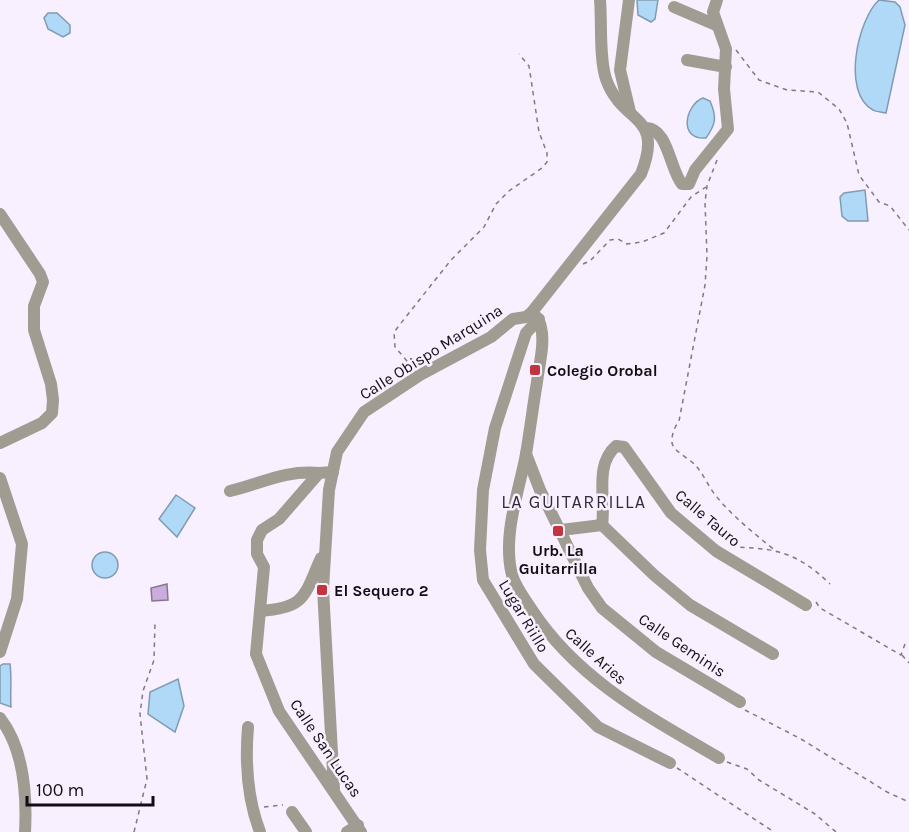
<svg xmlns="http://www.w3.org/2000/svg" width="909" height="832" viewBox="0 0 909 832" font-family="Karla,sans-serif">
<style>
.water{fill:#b0d8f7;stroke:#819bb3;stroke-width:1.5}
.building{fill:#caacde;stroke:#84778c;stroke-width:1.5}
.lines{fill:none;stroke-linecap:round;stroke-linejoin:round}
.path{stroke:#807984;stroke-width:1.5;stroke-dasharray:4.5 4.5;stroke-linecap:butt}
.minor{stroke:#a19c92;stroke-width:12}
.poi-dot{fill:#c4343f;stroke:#f8f0fe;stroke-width:2}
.labels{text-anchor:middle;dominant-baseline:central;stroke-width:5;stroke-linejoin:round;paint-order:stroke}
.street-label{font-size:16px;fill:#120d15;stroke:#f8f0fe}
.poi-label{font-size:16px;font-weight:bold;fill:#120d15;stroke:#f8f0fe;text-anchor:start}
.neighbourhood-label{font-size:18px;letter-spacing:1.5px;fill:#33293a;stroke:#f8f0fe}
</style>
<rect width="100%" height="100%" fill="#f8f0fe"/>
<g class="water">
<path d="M 637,0 L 658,0 L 655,19 L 651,22 L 638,15 Z"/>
<path d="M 879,0 L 895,2 L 900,7 L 905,25 L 886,113 C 882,112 876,112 873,110 C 841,93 858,19 879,0 Z"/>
<path d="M 48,13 L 57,13 L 70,25 L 70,33 L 63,37 L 48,29 L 44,18 Z"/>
<path d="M 703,98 L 710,101 C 717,117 716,124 706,138 C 677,140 686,104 703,98 Z"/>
<path d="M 865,190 L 868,221 L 848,221 L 842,216 L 840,197 L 844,193 Z"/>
<path d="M 176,495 L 195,508 L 177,537 L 159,519 Z"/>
<circle cx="105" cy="565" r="13"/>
<path d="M 3,664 L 10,664 C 12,679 10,692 11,707 L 0,703 L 0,666 Z"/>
<path d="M 178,679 L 184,706 L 175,732 L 148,714 L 150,692 Z"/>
</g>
<path class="building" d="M 167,584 L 168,600 L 152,601 L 151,588 Z"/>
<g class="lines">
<g class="path">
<path d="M 736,50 L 759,80 L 787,90 L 818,92 L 839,109 L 847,123 L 859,175 L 879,202 L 890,206 L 909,230"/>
<path d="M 717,160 L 707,186 L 705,202 L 707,256 L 705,285 L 679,421 C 675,426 671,436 672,443 C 674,452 689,458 695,465 C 703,473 708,486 716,496 C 734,518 755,534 777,552"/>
<path d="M 583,264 L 590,261 L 610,240 L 618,239 L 627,244 L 642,242 L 664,233 L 691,197 L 706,187"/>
<path d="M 413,368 L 395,347 L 394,332 L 451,260 L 484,227 L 496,204 L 509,191 L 542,168 L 547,162 L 547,153 L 539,132 L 529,66 L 519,54"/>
<path d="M 731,547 C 775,548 797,552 830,584"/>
<path d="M 816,602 L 820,608 L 901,655 L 905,644 L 909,643"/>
<path d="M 902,655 L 909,663"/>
<path d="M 745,710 L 801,739 L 887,792 L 909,802"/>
<path d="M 727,762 L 747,769 L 759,780 L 815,814 L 836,832"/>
<path d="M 677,768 L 774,832"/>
<path d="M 264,807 L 283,805"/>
<path d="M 134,832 L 147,779 L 140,714 L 143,691 L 154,660 L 155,622"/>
</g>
<g class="minor">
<path d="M 629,0 L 620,70 L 630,112"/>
<path d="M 674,7 L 716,25"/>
<path d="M 687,60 L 726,67"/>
<path d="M 646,128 C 668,128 670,170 682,184 L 689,184 L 695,170 L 728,129 L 724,89 L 726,49 L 713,12 L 717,0"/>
<path d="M 0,214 L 40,274 L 43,282 L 34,306 L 34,330 L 51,384 L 53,400 L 52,413 L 42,423 L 0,443"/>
<path d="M 532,312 C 537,317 540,321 541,327 C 545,344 539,365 537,382 C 533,406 530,430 526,454 C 519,492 502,535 512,575 C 516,588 525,599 532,610 C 578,680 649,717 719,758"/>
<path d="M 539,319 L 526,333 L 495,428 L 483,490 L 480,550 L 483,580 L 534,664 L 598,727 L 670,763"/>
<path d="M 526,454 L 540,490 L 588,588 L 602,608 L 656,652 L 740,702"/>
<path d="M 333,472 L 319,473 L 279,519 L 262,530 L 257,540 L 257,554 L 264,567 L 256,654 L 279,711 L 361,832"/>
<path d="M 0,478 L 22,544 L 17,599 L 0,652"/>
<path d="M 230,491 C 263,483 284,470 319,473"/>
<path d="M 602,525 C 606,499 594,465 616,446 L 624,447 L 671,513 L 716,551 L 806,605"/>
<path d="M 561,530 L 602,525 L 654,575 L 690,605 L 773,654"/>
<path d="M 260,611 C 306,608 304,596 321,558"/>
<path d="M 0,718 C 24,749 27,794 25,832"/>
<path d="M 248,727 C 245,763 247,798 260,832"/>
<path d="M 334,789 L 323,589 L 329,490 L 337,452 L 364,412 L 420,375 L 491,337 L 513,319 L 526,317 L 532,312 L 641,174 C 665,113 622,125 606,79 C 599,58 602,22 600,0"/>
<path d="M 292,812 L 306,832"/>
<path d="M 347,832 L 358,825"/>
</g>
</g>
<g class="poi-dot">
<rect x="529" y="364" width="12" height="12" rx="3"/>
<rect x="552" y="525" width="12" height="12" rx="3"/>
<rect x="316" y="584" width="12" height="12" rx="3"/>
</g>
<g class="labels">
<g class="street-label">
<text transform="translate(431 352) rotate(-32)">Calle Obispo Marquina</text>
<text transform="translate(708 518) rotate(40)">Calle Tauro</text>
<text transform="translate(524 616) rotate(59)">Lugar Riillo</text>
<text transform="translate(682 645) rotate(34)">Calle Geminis</text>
<text transform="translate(596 656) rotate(42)">Calle Aries</text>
<text transform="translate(326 748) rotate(56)">Calle San Lucas</text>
</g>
<g class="poi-label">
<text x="547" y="370">Colegio Orobal</text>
<text x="558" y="550" text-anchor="middle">Urb. La<tspan x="558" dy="18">Guitarrilla</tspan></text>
<text x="334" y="590">El Sequero 2</text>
</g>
<g class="neighbourhood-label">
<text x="574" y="502">LA GUITARRILLA</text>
</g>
</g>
<path d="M27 796v9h126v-9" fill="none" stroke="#120d15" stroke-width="3"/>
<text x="36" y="796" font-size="18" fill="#120d15" stroke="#f8f0fe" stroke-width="4.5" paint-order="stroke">100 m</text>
</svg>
